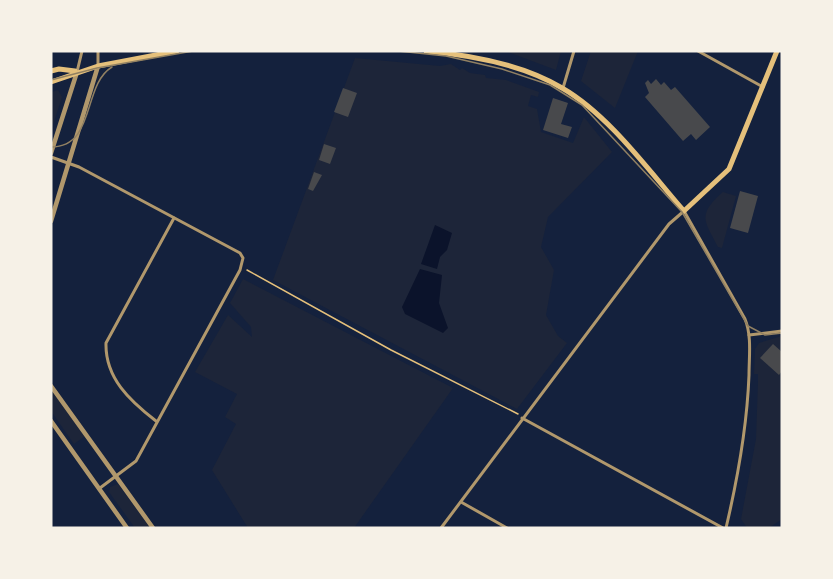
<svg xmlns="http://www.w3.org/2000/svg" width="833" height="579" viewBox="0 0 833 579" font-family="Signika,sans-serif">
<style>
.green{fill:#1d2539}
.water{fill:#0b132b}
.building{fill:#48494c}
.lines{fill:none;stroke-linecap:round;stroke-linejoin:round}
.path{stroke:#e5c07b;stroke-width:1.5}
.minor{stroke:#b1986c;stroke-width:3}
.tertiary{stroke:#b1986c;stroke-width:4.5}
.primary{stroke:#e5c07b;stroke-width:5}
.tram{stroke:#918062;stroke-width:1.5}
</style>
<rect width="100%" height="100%" fill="#14213d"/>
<g class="green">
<path d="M 505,51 L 561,51 L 556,70 Z"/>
<path d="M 591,51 L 638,51 L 615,108 L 581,81 Z"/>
<path d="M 355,58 L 440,66 L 451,64 L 460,70 L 462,68 L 470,73 L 485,75 L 486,78 L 506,80 L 539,92 L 538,97 L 531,95 L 528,106 L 537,109 L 541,132 L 573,143 L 584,117 L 612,152 L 548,217 L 541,247 L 554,270 L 546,315 L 558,336 L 567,343 L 517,409 L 273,280 Z"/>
<path d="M 58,90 L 62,97 L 51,131 L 51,92 Z"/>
<path d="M 723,192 L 736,196 L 722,248 L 718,247 C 704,220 697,215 723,192 Z"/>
<path d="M 243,279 L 453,388 L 354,528 L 248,528 L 212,470 L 236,424 L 225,417 L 237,394 L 195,372 L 228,315 L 252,337 L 251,327 L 230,303 Z"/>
<path d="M 782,336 L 782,519 L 769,528 L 747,528 L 741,519 L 756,439 L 758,381 L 758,374 L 754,374 L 755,349 L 759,343 Z"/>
<path d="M 51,390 L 85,436 L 74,444 L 51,411 Z"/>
<path d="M 118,484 L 150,528 L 135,528 L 109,492 L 110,487 Z"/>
</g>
<g class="water">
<path d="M 435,225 L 452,233 L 447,250 L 440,257 L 437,269 L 421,264 Z"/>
<path d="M 420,269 L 442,275 L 439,303 L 448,328 L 443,333 L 405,314 L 402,307 Z"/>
</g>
<g class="building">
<path d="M 656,79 L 661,85 L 664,82 L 671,90 L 675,87 L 710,127 L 696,140 L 691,134 L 683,141 L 645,97 L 649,93 L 645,83 L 648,80 L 651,84 Z"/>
<path d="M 343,88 L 357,93 L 348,117 L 334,112 Z"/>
<path d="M 553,98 L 568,103 L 561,124 L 572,127 L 568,138 L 543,130 Z"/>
<path d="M 324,144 L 336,148 L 330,164 L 319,160 Z"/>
<path d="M 314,172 L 322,175 L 313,191 L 308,189 Z"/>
<path d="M 740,191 L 758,196 L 748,233 L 730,228 Z"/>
<path d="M 773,344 L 782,352 L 782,371 L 779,375 L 760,358 Z"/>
</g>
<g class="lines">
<path class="path" d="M 247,270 L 391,350 L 518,414"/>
<g class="minor">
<path d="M 698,51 L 763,87"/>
<path d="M 98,66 L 98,51"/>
<path d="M 77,72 L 82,51"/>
<path d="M 563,88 L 574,51"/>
<path d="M 51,157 L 79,167 L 240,253 L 243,258 L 240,270 L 136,461 L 100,488"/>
<path d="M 749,335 L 782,331"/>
<path d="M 522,418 L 723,528"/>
<path d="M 156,421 C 130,401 105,378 106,343 L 174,218"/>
<path d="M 461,502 L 507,528"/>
<path d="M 441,528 L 669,224 L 684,211 L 745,319 C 752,336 749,357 749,375 C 747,428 738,477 726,528"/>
</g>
<g class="tertiary">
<path d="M 51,153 L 77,72"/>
<path d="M 51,221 L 98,66"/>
<path d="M 51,386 L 153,528"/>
<path d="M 51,421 L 127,528"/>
</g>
<g class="primary">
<path d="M 426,51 C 470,55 524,65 562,88 C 609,115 649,171 684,211 L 729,169 L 777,51"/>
<path d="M 51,71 L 59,69 L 75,71"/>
<path d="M 51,82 L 98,66 L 177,51"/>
</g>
<g class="tram">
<path d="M 398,51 L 446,56 L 502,69 L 550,85 L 582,105 L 682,212 L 748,326 L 765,335 L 782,333"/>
<path d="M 51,80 L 97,68 L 193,51"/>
<path d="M 51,147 C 96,147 82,85 112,67"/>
</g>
</g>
<rect width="833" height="579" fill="none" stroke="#f6f1e7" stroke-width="105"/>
</svg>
